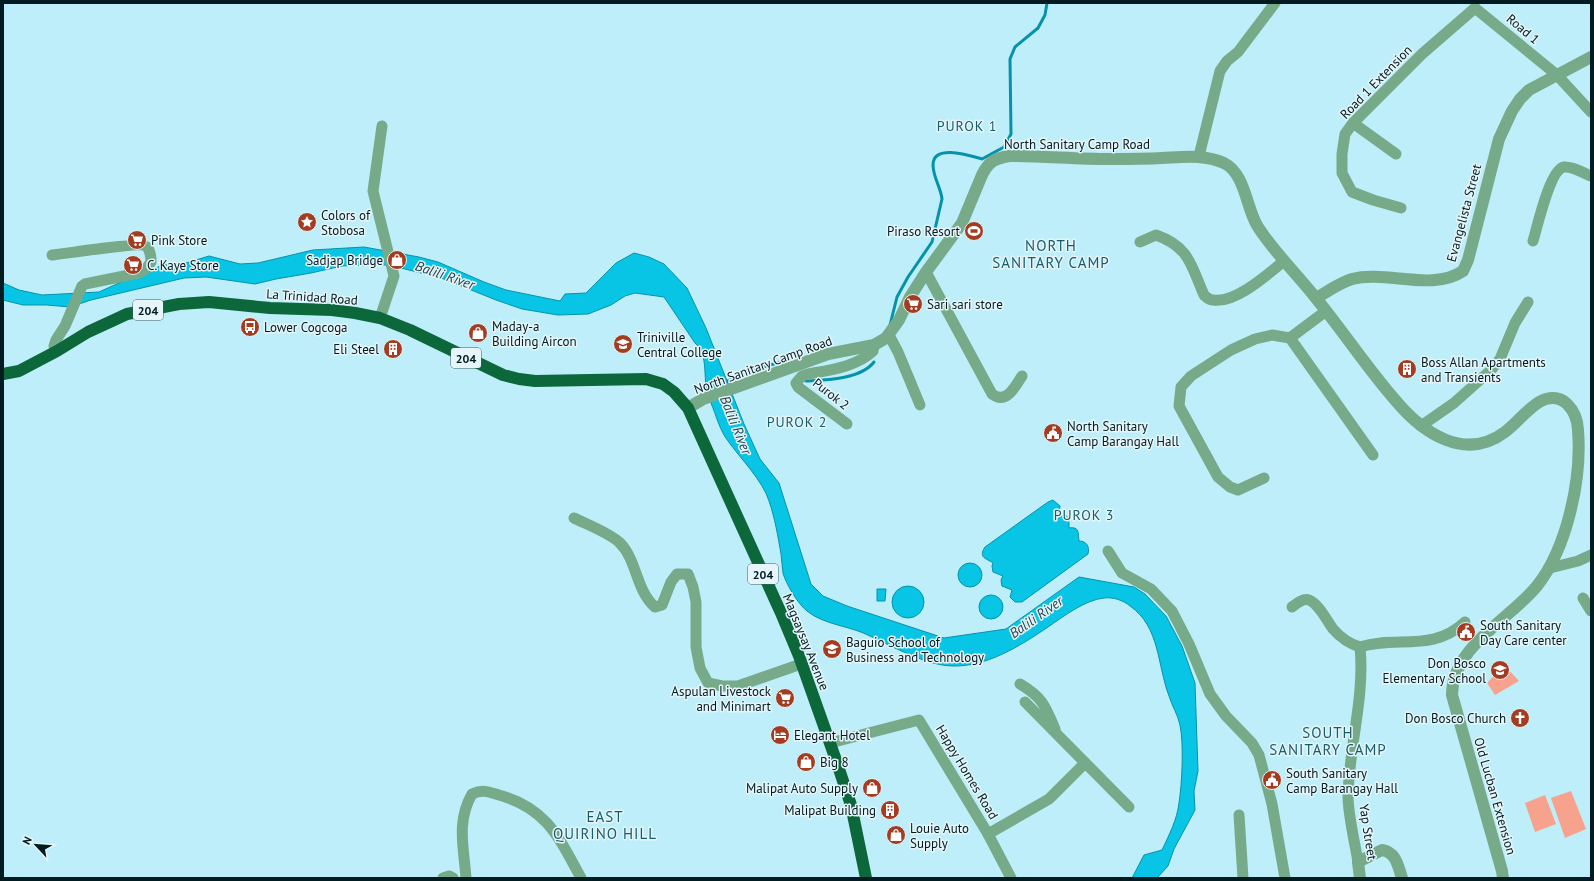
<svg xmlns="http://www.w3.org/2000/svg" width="1594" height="881" viewBox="0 0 1594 881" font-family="'PT Sans',sans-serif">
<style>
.green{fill:#f6a28d}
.water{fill:#08c5e5;stroke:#0692aa}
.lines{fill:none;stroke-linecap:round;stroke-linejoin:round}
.stream{stroke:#0692aa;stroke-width:3}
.minor{stroke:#76aa88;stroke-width:11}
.tertiary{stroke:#76aa88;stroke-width:12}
.trunk{stroke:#0c673b;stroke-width:12}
.labels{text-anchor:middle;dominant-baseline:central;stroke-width:3;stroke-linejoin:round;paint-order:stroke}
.shield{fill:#e5f5f9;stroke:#455c62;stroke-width:1}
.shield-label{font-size:12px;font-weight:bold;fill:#011b21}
.street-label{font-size:13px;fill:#011b21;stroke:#e5f5f9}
.poi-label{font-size:13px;fill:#011b21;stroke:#e5f5f9;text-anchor:start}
.neighbourhood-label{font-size:14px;letter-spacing:1px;fill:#165c6b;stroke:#e5f5f9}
.water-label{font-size:14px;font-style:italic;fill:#25444c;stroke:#e5f5f9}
.quarter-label{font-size:15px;letter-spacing:1px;fill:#165c6b;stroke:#e5f5f9}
</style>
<rect width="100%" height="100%" fill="#bdeefa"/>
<g class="green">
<path d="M 1504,665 L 1519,681 L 1495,695 L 1487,683 Z"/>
<path d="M 1571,791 L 1586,829 L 1565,838 L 1551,798 Z"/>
<path d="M 1545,795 L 1556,824 L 1535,832 L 1525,803 Z"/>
</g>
<g class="water">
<path d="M 364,247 L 419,257 L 438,262 L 484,282 L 506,290 L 560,301 L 565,294 L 586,293 L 616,263 L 634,253 L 649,257 L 664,264 L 687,288 L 706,328 L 744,424 L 760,459 L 779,483 L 811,584 L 823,596 L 847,606 L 944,638 L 1006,629 L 1079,577 L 1134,587 L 1145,594 L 1166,616 L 1182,646 L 1195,683 L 1198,771 L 1194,791 L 1195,810 L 1174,849 L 1168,866 L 1157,878 L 1132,878 L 1144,855 L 1162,850 C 1169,835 1177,820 1179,803 C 1182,784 1184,744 1180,725 C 1178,715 1172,706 1169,696 C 1157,664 1160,627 1130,606 C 1123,600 1113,597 1104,598 C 1085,600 1064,616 1048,627 C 1020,646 987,667 952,666 C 925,665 894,647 870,636 C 851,626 824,625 807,611 C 798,604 786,584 783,573 C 782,567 782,560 781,554 C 778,537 775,518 769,501 C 763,481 740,458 728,441 C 720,431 716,415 711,403 C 709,398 706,392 706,386 C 704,371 707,354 695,343 L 664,297 L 635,293 L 625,296 L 611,305 L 588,314 L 558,315 L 522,309 L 496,300 L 444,279 L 425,274 L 389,265 L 366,265 L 342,266 L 311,273 L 276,279 L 255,284 L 206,277 L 184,278 L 91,300 L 70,307 L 47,305 L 23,305 L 3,300 L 3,283 L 19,290 L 42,295 L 99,292 L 143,272 L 167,264 L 186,263 L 209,256 L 240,264 L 258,263 L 313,250 Z"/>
<path d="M 1053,500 L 1060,506 L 1059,514 C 1070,513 1069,521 1069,528 C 1080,526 1078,534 1079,541 C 1086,541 1090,546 1088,554 L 1022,602 L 1015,602 L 1010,597 L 1012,590 L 1002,586 L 1001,580 L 1003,576 L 993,572 L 992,566 L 993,563 C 986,558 978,558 985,547 L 1048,502 Z"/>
<circle cx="970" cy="575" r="12"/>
<circle cx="908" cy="602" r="16"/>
<path d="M 877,589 L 886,589 L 885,601 L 877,601 Z"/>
<circle cx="991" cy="607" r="12"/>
</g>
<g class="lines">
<g class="stream">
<path d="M 890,325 L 897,297 L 908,277 L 932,242 L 942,199 C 941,188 933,177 933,165 C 933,143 971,156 982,159 L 1004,147 L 1011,134 L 1010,59 L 1015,47 L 1038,28 L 1045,15 L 1047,3"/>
<path d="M 804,379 L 806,381 C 827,380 861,379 874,362"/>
<path d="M 725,382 L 766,366 L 781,362 L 786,366"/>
</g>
<g class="minor">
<path d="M 1475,8 L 1557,75 L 1591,112"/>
<path d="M 1353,123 L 1396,154"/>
<path d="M 1199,156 L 1220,71 L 1227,61 L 1238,52 L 1275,3"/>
<path d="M 1401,208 L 1373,200 L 1352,192 L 1342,173 L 1342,154 L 1345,134 L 1353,123 L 1422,54 L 1475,8"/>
<path d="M 1533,241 C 1537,228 1550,169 1564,167 C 1573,166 1583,173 1591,176"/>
<path d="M 1140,242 L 1156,235 C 1190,247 1191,266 1204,295 C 1206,297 1210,300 1213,300 C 1235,304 1268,274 1284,261"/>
<path d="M 52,255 C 65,254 142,241 147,247 C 150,250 151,258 151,262 L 146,269 L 139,273 L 85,284 L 82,286 L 65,326 L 56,340 L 54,346 L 57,351"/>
<path d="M 926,272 L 992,394 C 1006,405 1015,387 1022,376"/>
<path d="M 380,318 L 394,276 L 373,191 L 382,126"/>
<path d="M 889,335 L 898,352 L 920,405"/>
<path d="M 1290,338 L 1373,455"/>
<path d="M 847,424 L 798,387 L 796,383 L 802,376 L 808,374 C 830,370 856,367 873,351 L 874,345"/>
<path d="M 1421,426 L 1454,403 L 1491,370 L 1500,359 L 1515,323 L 1528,302"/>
<path d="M 1264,478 L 1238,490 L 1230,487 L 1218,477 L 1179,406 L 1181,387 L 1191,376 L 1231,350 L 1255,339 L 1272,335 L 1290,338 L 1326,311"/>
<path d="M 574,518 C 586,524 610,533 620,543 C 637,560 636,591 655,607 L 662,605 L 671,582 L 677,574 L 688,574 L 693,587 L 696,602 L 696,647 L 700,668 L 708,683 L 722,686 L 738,686 L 801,664"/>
<path d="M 1108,551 L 1122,573 L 1151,589 L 1172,611 L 1189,644 L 1210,694 L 1226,716 L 1252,743 L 1259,755 L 1272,804 L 1285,878"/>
<path d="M 1550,568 L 1578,561 L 1591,555"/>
<path d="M 1583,598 L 1591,611"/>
<path d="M 1292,607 C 1296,604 1303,598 1309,600 C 1319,604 1327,621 1333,629 C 1340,637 1350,644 1360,647 C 1396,635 1432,653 1465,622"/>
<path d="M 1020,684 C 1042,697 1045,705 1055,729"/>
<path d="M 1025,702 L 1129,807"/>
<path d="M 830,743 L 919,720 L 988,834 L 1011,878"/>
<path d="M 1239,815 L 1243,878"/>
<path d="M 988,834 L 1049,799 L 1085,763"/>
<path d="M 1358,862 C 1355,843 1348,815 1348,796 C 1349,746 1365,697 1360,647"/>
<path d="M 443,878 L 449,876 L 453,878"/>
<path d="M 466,878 C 464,848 456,822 472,794 C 483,789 489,792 499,795 C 547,808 559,838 581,878"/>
</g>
<g class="tertiary">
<path d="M 1316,298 C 1327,292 1339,283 1352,279 C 1386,270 1432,292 1463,271 L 1468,260 L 1499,139 L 1512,111 L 1520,99 L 1529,90 L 1591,57"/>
<path d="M 688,408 L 703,399 L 828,354 L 874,345 L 886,338 L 899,320 L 910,297 L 926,272 L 962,223 L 982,175 C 989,161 994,159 1009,156 C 1042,156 1076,159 1109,159 C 1127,159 1144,159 1162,158 C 1183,157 1204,154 1224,163 C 1246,174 1246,209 1258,227 C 1274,252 1296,273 1315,297 C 1343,331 1367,368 1396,401 C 1423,433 1465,462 1505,432 C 1517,423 1528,408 1541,401 C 1563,390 1577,411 1578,430 C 1582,479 1567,548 1537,586 C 1509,620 1452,647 1452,695 L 1502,871 L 1503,878"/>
<path d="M 1360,878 L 1358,862 L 1382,850 C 1396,852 1398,866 1402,878"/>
</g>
<path class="trunk" d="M 3,374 L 19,371 L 57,351 L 88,332 L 127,314 L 179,304 L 209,302 L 270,308 L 332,310 L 355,313 L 380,318 L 410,330 L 503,375 L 519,379 L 535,381 L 646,379 L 663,384 L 674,392 L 688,408 L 781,613 L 799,656 L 837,763 L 851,805 L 866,878"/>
</g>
<defs>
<g id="sight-disc" transform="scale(1)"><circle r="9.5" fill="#a43c21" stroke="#e5f5f9"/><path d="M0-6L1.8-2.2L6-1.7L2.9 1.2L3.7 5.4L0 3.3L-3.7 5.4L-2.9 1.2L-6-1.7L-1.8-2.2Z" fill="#fff"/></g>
<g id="stadium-disc" transform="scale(1)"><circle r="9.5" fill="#a43c21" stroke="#e5f5f9"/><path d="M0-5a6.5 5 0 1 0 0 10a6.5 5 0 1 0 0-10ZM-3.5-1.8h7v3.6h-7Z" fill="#fff"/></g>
<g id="supermarket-disc" transform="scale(1)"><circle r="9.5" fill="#a43c21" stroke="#e5f5f9"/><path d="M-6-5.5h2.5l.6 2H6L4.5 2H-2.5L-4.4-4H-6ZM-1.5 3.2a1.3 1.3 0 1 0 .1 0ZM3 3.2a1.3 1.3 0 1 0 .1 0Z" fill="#fff"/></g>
<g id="shop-disc" transform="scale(1)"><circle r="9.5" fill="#a43c21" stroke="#e5f5f9"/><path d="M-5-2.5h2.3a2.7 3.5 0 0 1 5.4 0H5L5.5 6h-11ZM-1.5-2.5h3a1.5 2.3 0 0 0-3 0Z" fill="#fff"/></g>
<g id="bus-disc" transform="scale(1)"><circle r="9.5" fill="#a43c21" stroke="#e5f5f9"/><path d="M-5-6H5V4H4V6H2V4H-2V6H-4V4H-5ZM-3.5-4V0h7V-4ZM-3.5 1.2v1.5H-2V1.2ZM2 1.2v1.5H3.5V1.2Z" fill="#fff"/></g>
<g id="university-disc" transform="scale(1)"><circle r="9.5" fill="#a43c21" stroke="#e5f5f9"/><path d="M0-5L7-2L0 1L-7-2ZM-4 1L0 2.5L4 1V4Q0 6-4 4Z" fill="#fff"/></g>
<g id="building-disc" transform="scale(1)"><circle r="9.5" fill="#a43c21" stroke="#e5f5f9"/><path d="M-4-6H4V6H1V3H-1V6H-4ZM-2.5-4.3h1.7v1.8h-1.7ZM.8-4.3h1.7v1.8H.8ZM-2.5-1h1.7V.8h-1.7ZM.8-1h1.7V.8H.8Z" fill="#fff"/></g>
<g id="civic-disc" transform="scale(1)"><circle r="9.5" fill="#a43c21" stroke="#e5f5f9"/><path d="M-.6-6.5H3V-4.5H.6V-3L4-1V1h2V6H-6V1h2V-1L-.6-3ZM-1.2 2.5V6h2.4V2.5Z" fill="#fff"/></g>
<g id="school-disc" transform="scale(1)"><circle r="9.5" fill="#a43c21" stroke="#e5f5f9"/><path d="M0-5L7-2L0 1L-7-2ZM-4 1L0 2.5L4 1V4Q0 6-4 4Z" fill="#fff"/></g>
<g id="church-disc" transform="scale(1)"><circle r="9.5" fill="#a43c21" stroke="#e5f5f9"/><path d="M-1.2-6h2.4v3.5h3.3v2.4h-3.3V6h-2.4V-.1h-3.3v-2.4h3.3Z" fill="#fff"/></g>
<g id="hotel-disc" transform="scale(1)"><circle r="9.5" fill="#a43c21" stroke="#e5f5f9"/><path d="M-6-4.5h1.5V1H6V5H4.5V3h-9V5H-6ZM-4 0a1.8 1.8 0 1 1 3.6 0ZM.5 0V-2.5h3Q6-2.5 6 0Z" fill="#fff"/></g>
</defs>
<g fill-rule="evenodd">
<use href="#sight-disc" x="307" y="222"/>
<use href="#stadium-disc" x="974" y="231"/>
<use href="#supermarket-disc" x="137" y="240"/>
<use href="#shop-disc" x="397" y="260"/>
<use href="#supermarket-disc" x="133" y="265"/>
<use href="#supermarket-disc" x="913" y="304"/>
<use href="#bus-disc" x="250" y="327"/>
<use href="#shop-disc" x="478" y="333"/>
<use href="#university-disc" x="623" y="344"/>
<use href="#building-disc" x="393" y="349"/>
<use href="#building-disc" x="1407" y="369"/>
<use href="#civic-disc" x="1053" y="433"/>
<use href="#civic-disc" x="1466" y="632"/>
<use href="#school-disc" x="832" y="649"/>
<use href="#school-disc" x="1500" y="670"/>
<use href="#supermarket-disc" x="785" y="698"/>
<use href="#church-disc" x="1520" y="718"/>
<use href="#hotel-disc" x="780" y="735"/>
<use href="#shop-disc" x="806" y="762"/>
<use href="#civic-disc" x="1272" y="780"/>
<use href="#shop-disc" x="872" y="788"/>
<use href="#building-disc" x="890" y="810"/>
<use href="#shop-disc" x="896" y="835"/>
</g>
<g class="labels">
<g class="shield">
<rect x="133" y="300" width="30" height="20" rx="3"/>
<rect x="451" y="348" width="30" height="20" rx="3"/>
<rect x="748" y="564" width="30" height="20" rx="3"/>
</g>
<g class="shield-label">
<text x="148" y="310">204</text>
<text x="466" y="358">204</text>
<text x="763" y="574">204</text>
</g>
<g class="street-label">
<text transform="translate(1523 29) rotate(40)">Road 1</text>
<text transform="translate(1376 82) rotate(-46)">Road 1 Extension</text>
<text x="1077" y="144">North Sanitary Camp Road</text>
<text transform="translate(1464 213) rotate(-75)">Evangelista Street</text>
<text transform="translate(312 297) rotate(4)">La Trinidad Road</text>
<text transform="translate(763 365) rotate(-20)">North Sanitary Camp Road</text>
<text transform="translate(831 394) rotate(38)">Purok 2</text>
<text transform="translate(806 642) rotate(68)">Magsaysay Avenue</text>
<text transform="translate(967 772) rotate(59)">Happy Homes Road</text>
<text transform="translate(1495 796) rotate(74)">Old Lucban Extension</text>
<text transform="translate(1368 832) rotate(81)">Yap Street</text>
</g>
<g class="poi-label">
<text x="321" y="215">Colors of<tspan x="321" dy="15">Stobosa</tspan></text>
<text x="960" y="231" text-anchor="end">Piraso Resort</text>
<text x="151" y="240">Pink Store</text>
<text x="383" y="260" text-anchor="end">Sadjap Bridge</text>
<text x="147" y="265">C. Kaye Store</text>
<text x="927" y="304">Sari sari store</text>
<text x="492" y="326">Maday-a<tspan x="492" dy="15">Building Aircon</tspan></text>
<text x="264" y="327">Lower Cogcoga</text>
<text x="637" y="337">Triniville<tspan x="637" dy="15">Central College</tspan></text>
<text x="379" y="349" text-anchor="end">Eli Steel</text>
<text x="1421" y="362">Boss Allan Apartments<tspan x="1421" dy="15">and Transients</tspan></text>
<text x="1067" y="426">North Sanitary<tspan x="1067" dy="15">Camp Barangay Hall</tspan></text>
<text x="1480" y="625">South Sanitary<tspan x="1480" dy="15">Day Care center</tspan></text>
<text x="846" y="642">Baguio School of<tspan x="846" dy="15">Business and Technology</tspan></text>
<text x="1486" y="663" text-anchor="end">Don Bosco<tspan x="1486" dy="15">Elementary School</tspan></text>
<text x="771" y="691" text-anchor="end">Aspulan Livestock<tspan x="771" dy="15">and Minimart</tspan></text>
<text x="1506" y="718" text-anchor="end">Don Bosco Church</text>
<text x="794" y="735">Elegant Hotel</text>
<text x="820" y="762">Big 8</text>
<text x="1286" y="773">South Sanitary<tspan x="1286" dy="15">Camp Barangay Hall</tspan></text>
<text x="858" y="788" text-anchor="end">Malipat Auto Supply</text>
<text x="876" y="810" text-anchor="end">Malipat Building</text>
<text x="910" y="828">Louie Auto<tspan x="910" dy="15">Supply</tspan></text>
</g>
<g class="neighbourhood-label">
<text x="967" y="126">PUROK 1</text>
<text x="797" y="422">PUROK 2</text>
<text x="1084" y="515">PUROK 3</text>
</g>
<g class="water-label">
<text transform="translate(445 275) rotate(19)">Balili River</text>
<text transform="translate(736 425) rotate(68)">Balili River</text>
<text transform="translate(1036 617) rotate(-35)">Balili River</text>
</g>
<g class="quarter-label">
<text x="1051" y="245">NORTH<tspan x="1051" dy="17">SANITARY CAMP</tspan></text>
<text x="1328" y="732">SOUTH<tspan x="1328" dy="17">SANITARY CAMP</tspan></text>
<text x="605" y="816">EAST<tspan x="605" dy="17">QUIRINO HILL</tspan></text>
</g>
</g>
<rect width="1594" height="881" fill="none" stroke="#011b21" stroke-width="8"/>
<g transform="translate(36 845) rotate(296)" stroke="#e5f5f9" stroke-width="3" paint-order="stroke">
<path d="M0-3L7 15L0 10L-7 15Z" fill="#011b21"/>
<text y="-6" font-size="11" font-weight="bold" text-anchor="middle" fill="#011b21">N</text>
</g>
</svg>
